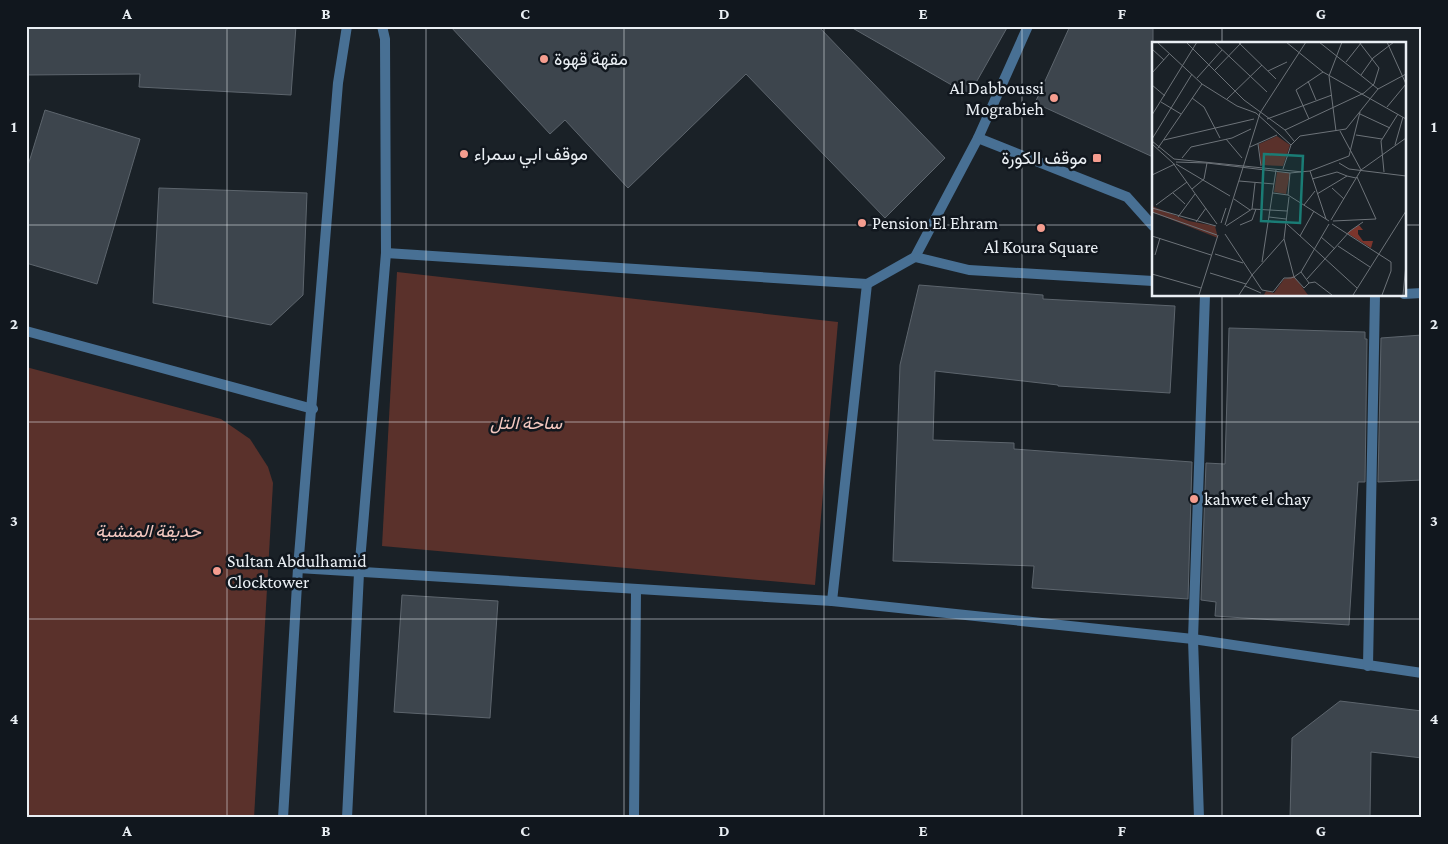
<svg xmlns="http://www.w3.org/2000/svg" width="1448" height="844" viewBox="0 0 1448 844" font-family="'Crimson Pro',Vazirmatn,serif">
<style>
.green{fill:#5a312b}
.building{fill:#3d454d;stroke:#5d656d}
.lines{fill:none;stroke-linecap:round;stroke-linejoin:round}
.street{stroke:#487094;stroke-width:10}
.grid{fill:none;stroke:#eaeff4;stroke-width:1;stroke-opacity:0.55}
.poi-dot{fill:#f59d8f;stroke:#11171e;stroke-width:2}
.labels{text-anchor:middle;dominant-baseline:central;stroke-width:5;stroke-linejoin:round;paint-order:stroke}
.poi-label{font-size:18px;fill:#eaeff4;stroke:#11171e;text-anchor:start}
.park-label{font-size:18px;font-style:italic;fill:#f4c8c0;stroke:#11171e}
.inset-road{fill:none;stroke:#6d7379;stroke-width:1}
.view{fill:#1a7c75;fill-opacity:0.15;stroke:#1a7c75;stroke-width:2.5}
.inset-edge{fill:none;stroke:#eaeff4;stroke-width:2.5}
.neatline{fill:none;stroke:#eaeff4;stroke-width:2}
.grid-label{font-size:16px;text-anchor:middle;font-weight:bold;fill:#eaeff4}
</style>
<rect width="100%" height="100%" fill="#1a2127"/>
<g class="green">
<path d="M 397,272 L 838,322 L 815,585 L 382,546 Z"/>
<path d="M 26,367 L 221,419 L 250,439 L 268,467 L 273,483 L 254,818 L 26,818 Z"/>
</g>
<g class="building">
<path d="M 26,26 L 296,26 L 291,95 L 139,87 L 140,74 L 26,75 Z"/>
<path d="M 450,26 L 818,26 L 945,158 L 885,218 L 746,74 L 628,188 L 565,120 L 550,134 Z"/>
<path d="M 849,26 L 1008,26 L 969,95 Z"/>
<path d="M 1070,26 L 1153,26 L 1153,157 L 1035,103 Z"/>
<path d="M 45,110 L 140,139 L 97,284 L 26,263 L 26,172 Z"/>
<path d="M 159,188 L 307,193 L 303,295 L 271,325 L 153,303 Z"/>
<path d="M 919,285 L 1043,295 L 1043,299 L 1175,306 L 1170,393 L 1058,386 L 1058,385 L 935,371 L 933,440 L 1014,443 L 1014,449 L 1192,462 L 1188,599 L 1032,588 L 1034,566 L 893,561 L 900,365 Z"/>
<path d="M 1229,328 L 1365,332 L 1365,339 L 1367,339 L 1365,482 L 1358,482 L 1349,625 L 1215,616 L 1216,602 L 1201,600 L 1206,463 L 1225,464 Z"/>
<path d="M 1422,335 L 1422,480 L 1378,482 L 1381,338 Z"/>
<path d="M 402,595 L 498,601 L 490,718 L 394,712 Z"/>
<path d="M 1340,701 L 1422,711 L 1422,758 L 1371,752 L 1370,818 L 1290,818 L 1292,738 Z"/>
</g>
<g class="lines">
<g class="street">
<path d="M 978,138 L 1127,197 L 1153,226"/>
<path d="M 386,253 L 867,284"/>
<path d="M 915,257 L 969,270 L 1153,281"/>
<path d="M 1404,294 L 1422,293"/>
<path d="M 26,331 L 313,409"/>
<path d="M 298,568 L 832,601 L 1193,639 L 1422,673"/>
<path d="M 832,601 L 867,284 L 915,257 L 978,138 L 1028,26"/>
<path d="M 1368,666 L 1375,295"/>
<path d="M 283,818 L 298,568 L 338,83 L 347,26"/>
<path d="M 347,818 L 359,573 L 386,253 L 385,39 L 382,26"/>
<path d="M 634,818 L 636,590"/>
<path d="M 1199,818 L 1193,639 L 1205,295"/>
</g>
</g>
<path class="grid" d="M 227,26 L 227,818M 426,26 L 426,818M 624,26 L 624,818M 824,26 L 824,818M 1022,26 L 1022,818M 1222,26 L 1222,44M 26,225 L 1153,225M 1404,225 L 1422,225M 1222,295 L 1222,818M 26,422 L 1422,422M 26,619 L 1422,619"/>
<g class="poi-dot">
<circle cx="544" cy="59" r="5"/>
<circle cx="1054" cy="98" r="5"/>
<circle cx="464" cy="154" r="5"/>
<rect x="1092" y="153" width="10" height="10" rx="2.5"/>
<circle cx="862" cy="223" r="5"/>
<circle cx="1041" cy="228" r="5"/>
<circle cx="1194" cy="499" r="5"/>
<circle cx="217" cy="571" r="5"/>
</g>
<g class="labels">
<g class="poi-label">
<text x="554" y="59">مقهة قهوة</text>
<text x="1044" y="88" text-anchor="end">Al Dabboussi<tspan x="1044" dy="21">Mograbieh</tspan></text>
<text x="474" y="154">موقف ابي سمراء</text>
<text x="1087" y="158" text-anchor="end">موقف الكورة</text>
<text x="872" y="223">Pension El Ehram</text>
<text x="1041" y="247" text-anchor="middle">Al Koura Square</text>
<text x="1204" y="499">kahwet el chay</text>
<text x="227" y="561">Sultan Abdulhamid<tspan x="227" dy="21">Clocktower</tspan></text>
</g>
<g class="park-label">
<text x="526" y="423">ساحة التل</text>
<text x="148" y="531">حديقة المنشية</text>
</g>
</g>
<g transform="translate(1152 42)">
<rect width="254" height="254" fill="#1a2127"/>
<path d="M 125,94 L 138,103 L 131,124 L 109,123 L 107,102 ZM 125,130 L 138,131 L 134,152 L 122,150 ZM 0,164 L 37,179 L 63,184 L 66,196 L 0,170 ZM 142,234 L 156,253 L 112,253 L 114,249 L 122,251 L 132,237 Z" fill="#5a312b"/>
<path d="M 207,183 L 211,188 L 206,188 L 206,192 L 211,199 L 221,199 L 219,206 L 195,191 Z" fill="#7c352c"/>
<path class="inset-road" d="M 5,0 L 50,42 L 85,64 L 104,71 L 139,103M 34,0 L 92,58 L 133,88 L 142,99M 62,0 L 115,50M 86,0 L 124,37M 134,0 L 171,30 L 254,77M 167,0 L 226,47M 235,0 L 254,42M 0,7 L 12,18M 194,20 L 209,1M 63,28 L 90,0M 116,29 L 135,20M 0,31 L 17,12M 209,33 L 221,16 L 242,0M 45,36 L 70,8M 156,39 L 164,58M 0,43 L 13,54M 40,56 L 52,65 L 68,96M 75,57 L 110,23M 9,60 L 29,72M 235,65 L 254,42M 208,72 L 238,86M 0,73 L 45,0M 115,77 L 180,53M 157,77 L 144,48 L 171,30M 133,88 L 212,51 L 222,42 L 227,26 L 207,0M 184,89 L 177,34 L 190,0M 188,89 L 209,128M 204,93 L 230,97M 0,97 L 40,32M 74,97 L 90,116M 12,98 L 102,77M 0,99 L 22,117M 0,102 L 21,121 L 65,182M 106,102 L 109,124M 243,103 L 251,75M 98,105 L 125,93M 6,106 L 50,42M 30,116 L 39,105 L 80,96 L 99,87M 22,117 L 151,130M 24,120 L 55,121 L 138,131 L 158,129 L 197,114 L 208,70M 187,121 L 197,127 L 254,134M 24,122 L 78,154M 131,127 L 139,103 L 148,94 L 194,87 L 226,47 L 254,32M 158,129 L 174,177M 232,130 L 229,99 L 246,72M 0,133 L 23,122M 160,137 L 185,130 L 195,134M 87,139 L 122,142M 180,146 L 192,157M 40,147 L 52,137 L 55,121M 21,151 L 33,162M 121,151 L 136,153 L 177,179M 165,152 L 195,134 L 204,136M 136,153 L 138,131M 82,157 L 98,168M 4,163 L 35,140M 152,163 L 163,149M 0,166 L 64,184M 100,167 L 103,141M 0,170 L 65,193M 26,175 L 43,152M 117,175 L 134,177M 179,178 L 209,128 L 254,96M 181,179 L 224,177 L 205,135M 44,180 L 54,166M 69,181 L 74,166M 135,182 L 205,246M 180,182 L 239,220 L 239,229 L 230,253M 73,183 L 108,71 L 154,0M 88,183 L 100,178 L 104,167M 74,184 L 100,167 L 135,169M 73,192 L 110,248M 0,194 L 59,213M 148,194 L 162,169M 169,195 L 183,207M 186,204 L 218,225M 63,212 L 91,221M 3,213 L 8,196M 110,220 L 124,128M 149,230 L 177,182M 58,231 L 94,242M 0,232 L 49,246M 155,237 L 198,189 L 211,180M 157,241 L 163,240 L 180,253M 93,244 L 109,251M 110,248 L 121,250 L 132,236 L 139,236 L 142,235 L 149,230 L 157,241 L 152,246 L 142,235 L 132,197M 47,253 L 66,193M 87,253 L 100,233 L 132,197 L 137,155M 201,253 L 254,169M 251,253 L 254,222"/>
<path class="view" d="M 112,112 L 151,114 L 148,181 L 109,179 Z"/>
<rect width="254" height="254" class="inset-edge"/>
</g>
<rect width="1448" height="844" fill="none" stroke="#11171e" stroke-width="55"/>
<rect x="28" y="28" width="1392" height="788" class="neatline"/>
<g class="grid-label">
<text x="127" y="19">A</text>
<text x="326" y="19">B</text>
<text x="525" y="19">C</text>
<text x="724" y="19">D</text>
<text x="923" y="19">E</text>
<text x="1122" y="19">F</text>
<text x="1321" y="19">G</text>
<text x="14" y="132">1</text>
<text x="1434" y="132">1</text>
<text x="14" y="329">2</text>
<text x="1434" y="329">2</text>
<text x="14" y="526">3</text>
<text x="1434" y="526">3</text>
<text x="14" y="724">4</text>
<text x="1434" y="724">4</text>
<text x="127" y="836">A</text>
<text x="326" y="836">B</text>
<text x="525" y="836">C</text>
<text x="724" y="836">D</text>
<text x="923" y="836">E</text>
<text x="1122" y="836">F</text>
<text x="1321" y="836">G</text>
</g>
</svg>
